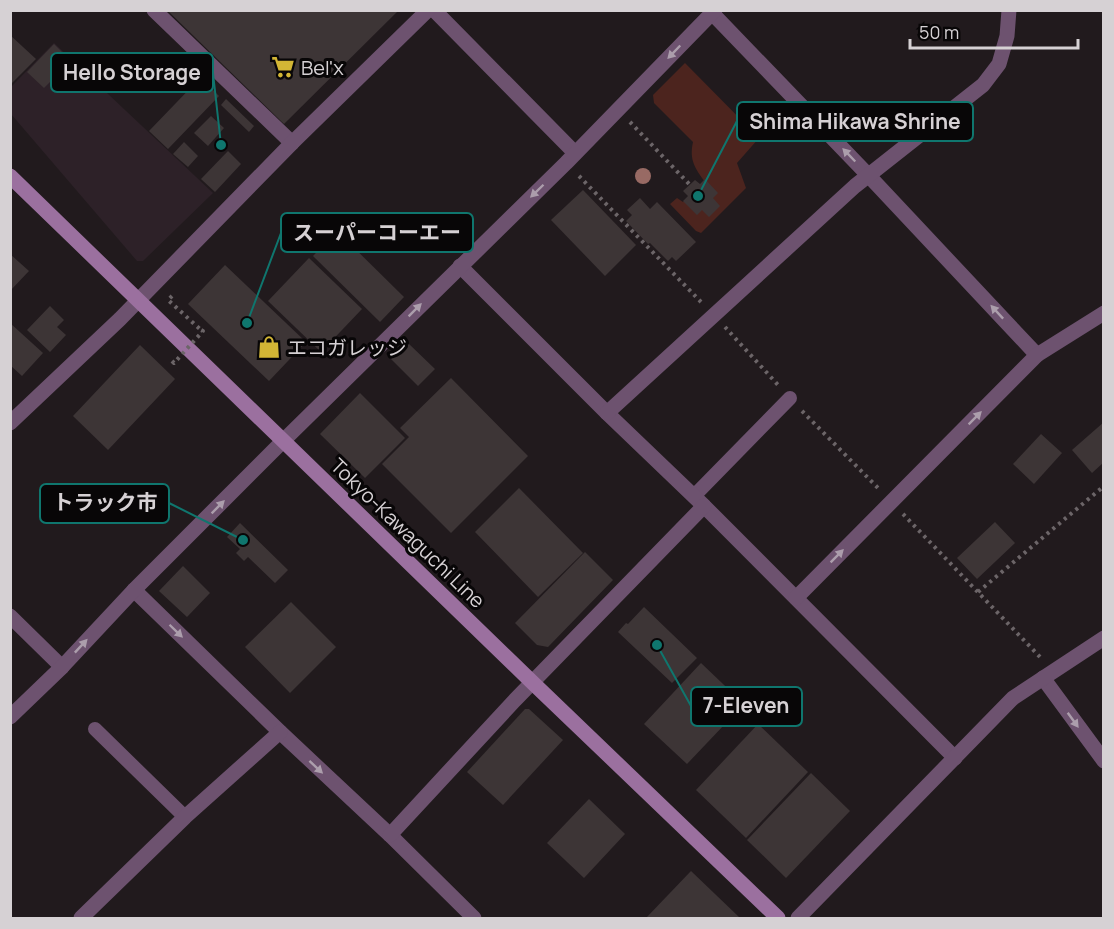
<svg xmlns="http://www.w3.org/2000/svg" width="1114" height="929" viewBox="0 0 1114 929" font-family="Manrope,'Noto Sans JP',sans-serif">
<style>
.built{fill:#2d2128}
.green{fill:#4c241e}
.building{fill:#3d3536}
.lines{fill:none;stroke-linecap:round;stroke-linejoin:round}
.path{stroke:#6c6568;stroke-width:4;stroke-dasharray:3 4.5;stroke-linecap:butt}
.lane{stroke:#6d526f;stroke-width:14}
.street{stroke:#6d526f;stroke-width:15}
.secondary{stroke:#9b709f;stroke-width:15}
.path-bridge{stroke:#6c6568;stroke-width:4;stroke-dasharray:3 4.5;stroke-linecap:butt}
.tree{fill:#986a64}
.oneway{fill:#ac9eac}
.labels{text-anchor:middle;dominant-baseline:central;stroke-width:6;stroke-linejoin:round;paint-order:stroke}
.poi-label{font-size:20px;fill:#d6d1d4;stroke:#080607;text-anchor:start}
.street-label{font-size:20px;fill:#d6d1d4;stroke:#080607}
.leader{fill:none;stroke:#0f766e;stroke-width:2}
.callout-dot{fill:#0f766e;stroke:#080607;stroke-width:2}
.callout{fill:#080607;stroke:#0f766e;stroke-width:2}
.callout-label{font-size:21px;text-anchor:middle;font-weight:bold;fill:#d6d1d4}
</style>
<rect width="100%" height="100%" fill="#211a1d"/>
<path class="built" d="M 54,43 L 213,193 L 143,261 L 137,261 L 11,114 L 10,88 Z"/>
<path class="green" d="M 685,63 L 759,138 L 737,163 L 746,188 L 701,233 L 696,231 L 670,204 L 677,198 L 683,202 L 705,182 C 695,168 689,160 693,142 L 654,103 L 653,95 Z"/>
<g class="building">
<path d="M 167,10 L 399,10 L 284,124 Z"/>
<path d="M 10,35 L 36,59 L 10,85 Z"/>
<path d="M 54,44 L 71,61 L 44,88 L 27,72 Z"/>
<path d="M 202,76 L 214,88 L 212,89 L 219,96 L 168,149 L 149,131 Z"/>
<path d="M 226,99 L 254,126 L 249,132 L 221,105 Z"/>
<path d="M 211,116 L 224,128 L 208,146 L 194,133 Z"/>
<path d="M 184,142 L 198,156 L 188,167 L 173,154 Z"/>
<path d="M 228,151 L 241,164 L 215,192 L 201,179 Z"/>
<path d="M 705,179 L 718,193 L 713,198 L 720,206 L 709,217 L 702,210 L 697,215 L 683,201 L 688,196 L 683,191 L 695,180 L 700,184 Z"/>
<path d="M 583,190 L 636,245 L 605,276 L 551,220 Z"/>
<path d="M 640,198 L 650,209 L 657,202 L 696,242 L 676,261 L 672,257 L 668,261 L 650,243 L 648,244 L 626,221 L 632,215 L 627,210 Z"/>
<path d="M 337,231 L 404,297 L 380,322 L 313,256 Z"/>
<path d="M 10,254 L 29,271 L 10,291 Z"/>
<path d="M 309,258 L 362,309 L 321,352 L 268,301 Z"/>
<path d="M 225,265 L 306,342 L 269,381 L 188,304 Z"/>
<path d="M 50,306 L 64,320 L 57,327 L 66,335 L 50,352 L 27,330 Z"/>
<path d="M 10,323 L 43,353 L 22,376 L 10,365 Z"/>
<path d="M 398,344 L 404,349 L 409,344 L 435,369 L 418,386 L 387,355 Z"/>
<path d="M 140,345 L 175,379 L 108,450 L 73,416 Z"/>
<path d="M 451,378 L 528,456 L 451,533 L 382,464 L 409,437 L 400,428 Z"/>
<path d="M 360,393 L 405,438 L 365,478 L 320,434 Z"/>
<path d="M 1104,422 L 1104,462 L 1092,473 L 1072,450 Z"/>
<path d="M 1041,434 L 1062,453 L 1034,484 L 1013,464 Z"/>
<path d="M 519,488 L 583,553 L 538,597 L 475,532 Z"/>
<path d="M 995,522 L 1015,543 L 977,579 L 957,558 Z"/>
<path d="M 240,523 L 288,570 L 275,583 L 248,557 L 244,561 L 236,553 L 240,549 L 227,537 Z"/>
<path d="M 585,552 L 613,580 L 548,647 L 537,645 L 515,623 Z"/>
<path d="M 183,566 L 210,593 L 187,617 L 159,591 Z"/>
<path d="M 291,602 L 336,647 L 290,693 L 245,647 Z"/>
<path d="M 644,607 L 697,658 L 672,683 L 618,632 L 626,623 L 628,624 Z"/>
<path d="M 701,663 L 744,704 L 687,764 L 644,724 Z"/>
<path d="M 525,709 L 529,709 L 563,740 L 503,805 L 467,772 Z"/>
<path d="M 758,724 L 808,772 L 746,838 L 696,790 Z"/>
<path d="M 811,773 L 850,811 L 786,878 L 747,840 Z"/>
<path d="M 589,799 L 625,834 L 584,878 L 547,843 Z"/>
<path d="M 691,871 L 739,917 L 738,918 L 646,918 Z"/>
</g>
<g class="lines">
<g class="path">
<path d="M 630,122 L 690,185"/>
<path d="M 579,176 L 701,302"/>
<path d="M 172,296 L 168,300 L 201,330"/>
<path d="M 725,327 L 779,386"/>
<path d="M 802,411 L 879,489"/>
<path d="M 903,514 L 1041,658"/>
<path d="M 978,592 L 1104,486"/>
</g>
<g class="lane">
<path d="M 694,496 L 790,398"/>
<path d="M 95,729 L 185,817"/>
</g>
<g class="street">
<path d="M 154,10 L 292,143"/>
<path d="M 434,10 L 575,153"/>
<path d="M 712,13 L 869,176 L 1037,355"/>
<path d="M 460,266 L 607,413 L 704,506 L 955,758"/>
<path d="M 607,413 L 855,186 L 983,85 L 999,64 L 1007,36 L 1009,10"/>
<path d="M 10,423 L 120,319 L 292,143 L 428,10"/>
<path d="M 134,590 L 280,732 L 390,835 L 474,918"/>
<path d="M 796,598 L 1037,355 L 1104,313"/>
<path d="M 10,616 L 62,667"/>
<path d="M 1043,678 L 1104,761"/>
<path d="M 10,717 L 62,667 L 134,590 L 283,441 L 566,163 L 715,10"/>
<path d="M 390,835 L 515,700 L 704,506"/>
<path d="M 81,918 L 185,817 L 280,732"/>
<path d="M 798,918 L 1013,698 L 1104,638"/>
</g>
<path class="secondary" d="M 10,176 L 533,683 L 778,918"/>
<path class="path-bridge" d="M 172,361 L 174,363 L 203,331 L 201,330"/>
</g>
<circle class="tree" cx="643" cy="176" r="8"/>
<defs><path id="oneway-solid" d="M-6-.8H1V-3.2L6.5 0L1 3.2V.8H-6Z" transform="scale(1.5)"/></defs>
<g class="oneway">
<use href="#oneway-solid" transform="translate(674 52) rotate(134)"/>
<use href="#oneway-solid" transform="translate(849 155) rotate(-134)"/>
<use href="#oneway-solid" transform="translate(537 191) rotate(136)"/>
<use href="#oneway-solid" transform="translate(415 310) rotate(-45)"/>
<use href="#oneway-solid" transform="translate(997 312) rotate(-133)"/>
<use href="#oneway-solid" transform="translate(975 418) rotate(-45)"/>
<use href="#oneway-solid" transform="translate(218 507) rotate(-45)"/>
<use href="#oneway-solid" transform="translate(837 556) rotate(-45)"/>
<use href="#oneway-solid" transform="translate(176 631) rotate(44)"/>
<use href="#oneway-solid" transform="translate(81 646) rotate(-47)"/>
<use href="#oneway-solid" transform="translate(1073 720) rotate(54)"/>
<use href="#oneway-solid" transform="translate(316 767) rotate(43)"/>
</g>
<defs>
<g id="supermarket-bare" transform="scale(1.8)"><path d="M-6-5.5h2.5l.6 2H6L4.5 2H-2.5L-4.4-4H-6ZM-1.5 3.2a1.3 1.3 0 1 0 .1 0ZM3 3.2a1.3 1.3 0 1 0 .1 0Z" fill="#d3b635" stroke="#080607" stroke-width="2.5" paint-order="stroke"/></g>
<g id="shop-bare" transform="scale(1.8)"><path d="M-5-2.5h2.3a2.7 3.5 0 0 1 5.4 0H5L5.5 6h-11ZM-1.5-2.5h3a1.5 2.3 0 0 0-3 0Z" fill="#d3b635" stroke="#080607" stroke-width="2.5" paint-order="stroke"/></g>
</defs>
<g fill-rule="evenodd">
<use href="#supermarket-bare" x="283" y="67"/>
<use href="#shop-bare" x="269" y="347"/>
</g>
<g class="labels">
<g class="poi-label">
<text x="301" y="67">Bel'x</text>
<text x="287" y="347">エコガレッジ</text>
</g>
<g class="street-label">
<text transform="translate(408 533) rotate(44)">Tokyo-Kawaguchi Line</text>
</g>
</g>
<path class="leader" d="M221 145L213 73M698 196L737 121M247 323L281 233M243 540L169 503M657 645L691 706"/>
<g class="callout-dot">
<circle cx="221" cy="145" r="6"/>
<circle cx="698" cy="196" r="6"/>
<circle cx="247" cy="323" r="6"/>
<circle cx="243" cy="540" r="6"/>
<circle cx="657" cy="645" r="6"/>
</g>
<g class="callout">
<rect x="51" y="53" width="162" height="39" rx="6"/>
<rect x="737" y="102" width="236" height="39" rx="6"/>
<rect x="281" y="213" width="192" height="39" rx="6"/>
<rect x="40" y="484" width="129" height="39" rx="6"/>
<rect x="691" y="687" width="111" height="39" rx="6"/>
</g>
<g class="callout-label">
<text x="132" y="80">Hello Storage</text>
<text x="855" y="129">Shima Hikawa Shrine</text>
<text x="377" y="240">スーパーコーエー</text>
<text x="105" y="510">トラック市</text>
<text x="746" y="713">7-Eleven</text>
</g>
<rect width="1114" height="929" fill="none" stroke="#d6d1d4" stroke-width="24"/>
<path d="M910 39v9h168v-9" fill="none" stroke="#d6d1d4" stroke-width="3"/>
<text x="919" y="39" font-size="18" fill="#d6d1d4" stroke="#080607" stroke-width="4.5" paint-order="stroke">50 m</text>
</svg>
